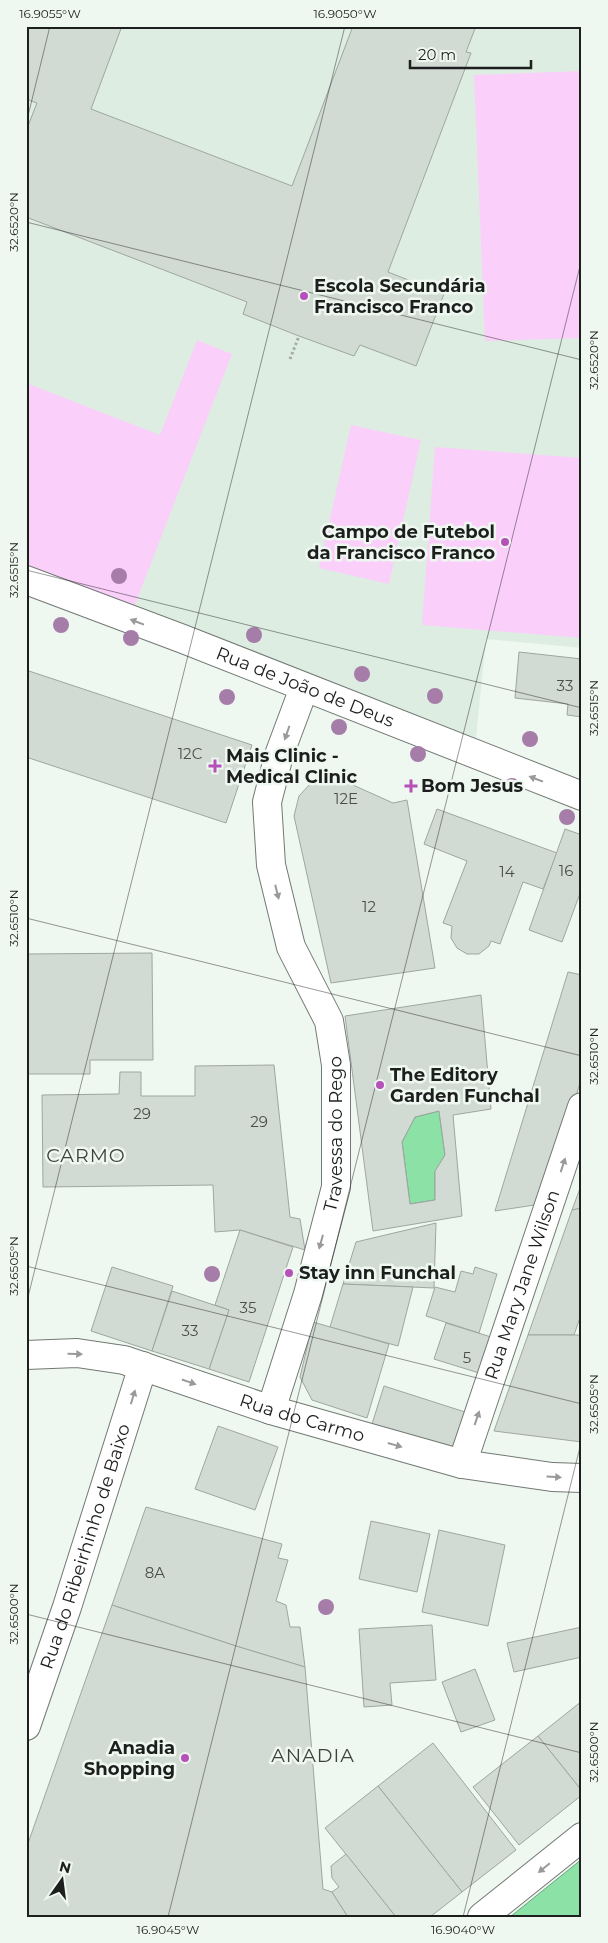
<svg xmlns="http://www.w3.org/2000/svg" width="608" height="1943" viewBox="0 0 608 1943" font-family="Montserrat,sans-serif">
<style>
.built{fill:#deede2}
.green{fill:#facffa}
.water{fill:#8be1a6;stroke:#6aa77d}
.building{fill:#d2dad4;stroke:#9ea6a0;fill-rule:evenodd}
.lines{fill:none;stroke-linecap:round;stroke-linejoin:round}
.street-casing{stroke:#727974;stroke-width:30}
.secondary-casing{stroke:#727974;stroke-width:30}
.path{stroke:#a4aba6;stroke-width:3;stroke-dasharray:2.5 2.5;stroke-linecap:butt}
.street{stroke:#fff;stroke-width:28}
.secondary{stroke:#fff;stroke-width:28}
.tree{fill:#a57da8}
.oneway{fill:#999a99}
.ticks{fill:none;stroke:#1c1f1d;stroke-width:1;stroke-opacity:0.45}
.poi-dot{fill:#b551b8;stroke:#eff7f1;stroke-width:2}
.labels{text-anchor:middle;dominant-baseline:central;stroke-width:5;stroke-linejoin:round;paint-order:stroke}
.number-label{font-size:15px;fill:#4a4e4b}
.poi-label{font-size:18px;font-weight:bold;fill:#1c1f1d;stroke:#eff7f1;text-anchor:start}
.street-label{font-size:18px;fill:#1c1f1d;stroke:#eff7f1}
.neighbourhood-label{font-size:19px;letter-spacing:1px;fill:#3c423d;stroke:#eff7f1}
.neatline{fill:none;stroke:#1c1f1d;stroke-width:2}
.ticks-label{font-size:12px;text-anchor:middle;fill:#1c1f1d}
</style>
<rect width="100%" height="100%" fill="#eff7f1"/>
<path class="built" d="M 26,26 L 582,26 L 582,648 L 486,639 L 476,738 L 329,684 L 26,565 Z"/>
<g class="green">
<path d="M 582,71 L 582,338 L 485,341 L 474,75 Z"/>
<path d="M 197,340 L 232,354 L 134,607 L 26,565 L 26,383 L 160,435 Z"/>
<path d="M 351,425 L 421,440 L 389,584 L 319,568 Z"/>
<path d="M 435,447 L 582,458 L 582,638 L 422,625 Z"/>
</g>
<g class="water">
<path d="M 439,1111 L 445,1155 L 435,1172 L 435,1200 L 410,1204 L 402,1142 L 415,1117 Z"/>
<path d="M 582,1859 L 582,1917 L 510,1917 Z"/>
</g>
<g class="building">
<path d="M 26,26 L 122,26 L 91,109 L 292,186 L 353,26 L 476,26 L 466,52 L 471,53 L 388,272 L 444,294 L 416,366 L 360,345 L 354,356 L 299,336 L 243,314 L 247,302 L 26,217 L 26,131 L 37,103 L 26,99 Z"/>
<path d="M 519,652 L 582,659 L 582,717 L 567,715 L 568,704 L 515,698 Z"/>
<path d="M 26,670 L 252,745 L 226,823 L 26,757 Z"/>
<path d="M 324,777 L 344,781 L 393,803 L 407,800 L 435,968 L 331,983 L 294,816 L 299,796 L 311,783 Z"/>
<path d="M 437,809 L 557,853 L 543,889 L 523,882 L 500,944 L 491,941 L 489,946 L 479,954 L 467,954 L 457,948 L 451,938 L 452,926 L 443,923 L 467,861 L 424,844 Z"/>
<path d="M 565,829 L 582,835 L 582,888 L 562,942 L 529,930 Z"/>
<path d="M 152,953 L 153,1060 L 90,1060 L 90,1074 L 26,1074 L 26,954 Z"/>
<path d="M 568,972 L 582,975 L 582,1077 L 541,1204 L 495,1211 Z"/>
<path d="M 481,995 L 491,1109 L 453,1115 L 462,1216 L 373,1231 L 345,1016 ZM 439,1111 L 445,1155 L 435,1171 L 435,1200 L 410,1204 L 402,1142 L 415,1117 Z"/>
<path d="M 274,1065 L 290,1217 L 300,1219 L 305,1250 L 240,1230 L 215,1232 L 213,1185 L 43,1187 L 42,1095 L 119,1094 L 120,1072 L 141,1072 L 141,1096 L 195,1096 L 195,1066 Z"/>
<path d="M 582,1183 L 582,1208 L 572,1210 Z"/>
<path d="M 582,1208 L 582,1312 L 574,1335 L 528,1335 L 572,1210 Z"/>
<path d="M 436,1223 L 434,1288 L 343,1284 L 356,1242 Z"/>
<path d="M 240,1230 L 293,1247 L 249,1382 L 209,1369 L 229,1310 L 215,1305 Z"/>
<path d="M 112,1267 L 173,1286 L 152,1351 L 91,1331 Z"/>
<path d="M 475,1267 L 497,1274 L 479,1333 L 426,1316 L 435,1287 L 455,1292 L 461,1271 L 473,1274 Z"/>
<path d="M 343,1284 L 413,1287 L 398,1346 L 330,1327 Z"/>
<path d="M 172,1291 L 229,1310 L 209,1369 L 152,1351 Z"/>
<path d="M 313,1322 L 389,1344 L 367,1418 L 312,1400 L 300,1377 Z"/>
<path d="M 446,1323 L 491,1337 L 479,1373 L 434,1359 Z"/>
<path d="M 528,1335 L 582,1335 L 582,1442 L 494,1431 Z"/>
<path d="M 384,1386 L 465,1412 L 452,1449 L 372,1424 Z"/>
<path d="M 218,1426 L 278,1447 L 255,1510 L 195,1489 Z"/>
<path d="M 146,1507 L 282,1544 L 278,1558 L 288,1560 L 276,1601 L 286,1605 L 290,1627 L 300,1627 L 305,1667 L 236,1646 L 112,1605 Z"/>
<path d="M 371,1521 L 430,1534 L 417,1592 L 359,1579 Z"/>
<path d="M 439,1530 L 505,1545 L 488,1626 L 422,1612 Z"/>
<path d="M 112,1605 L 236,1646 L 305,1667 L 323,1889 L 332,1892 L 348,1917 L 26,1917 L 26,1849 Z"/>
<path d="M 432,1625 L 436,1680 L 390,1683 L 392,1705 L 364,1707 L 359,1629 Z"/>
<path d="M 582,1627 L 582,1657 L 514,1672 L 507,1643 Z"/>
<path d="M 475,1669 L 495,1720 L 461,1732 L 442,1682 Z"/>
<path d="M 582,1701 L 582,1791 L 538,1736 Z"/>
<path d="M 538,1736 L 582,1791 L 582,1795 L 519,1845 L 473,1787 Z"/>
<path d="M 433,1743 L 516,1850 L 462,1892 L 378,1786 Z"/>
<path d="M 378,1786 L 462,1892 L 430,1917 L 396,1917 L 325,1828 Z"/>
<path d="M 346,1854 L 396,1917 L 348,1917 L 332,1892 L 339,1887 L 332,1878 L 331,1866 Z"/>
</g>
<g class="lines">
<g class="street-casing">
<g id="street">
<path id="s1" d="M 26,580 L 183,639 L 582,796"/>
<path id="s2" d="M 26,1355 L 77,1353 L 124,1360 L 271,1410 L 462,1464 L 552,1477 L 582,1478"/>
<path id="s3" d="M 271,1410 L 308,1294 L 336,1187 L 336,1065 L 329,1021 L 291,947 L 271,865 L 267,802 L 279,755 L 304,688"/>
<path id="s4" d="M 462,1464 L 582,1107"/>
<path id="s5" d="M 26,1726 L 67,1607 L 143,1366"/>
</g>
</g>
<g class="secondary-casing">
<path id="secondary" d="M 482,1917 L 582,1837"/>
</g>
<path class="path" d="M 290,359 L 299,336"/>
<use href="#street" class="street"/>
<use href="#secondary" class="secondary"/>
</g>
<g class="tree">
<circle cx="119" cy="576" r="8"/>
<circle cx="61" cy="625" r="8"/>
<circle cx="254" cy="635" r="8"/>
<circle cx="131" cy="638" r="8"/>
<circle cx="362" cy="674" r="8"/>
<circle cx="435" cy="696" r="8"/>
<circle cx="227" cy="697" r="8"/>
<circle cx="339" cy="727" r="8"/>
<circle cx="530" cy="739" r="8"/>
<circle cx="418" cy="754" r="8"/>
<circle cx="512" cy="786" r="8"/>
<circle cx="567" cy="817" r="8"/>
<circle cx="212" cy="1274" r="8"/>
<circle cx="326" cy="1607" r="8"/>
</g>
<defs><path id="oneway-solid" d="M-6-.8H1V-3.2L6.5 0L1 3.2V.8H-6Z" transform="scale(1.25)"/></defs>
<g class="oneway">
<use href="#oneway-solid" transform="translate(137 622) rotate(-159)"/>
<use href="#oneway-solid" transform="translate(287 733) rotate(109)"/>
<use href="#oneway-solid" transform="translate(536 779) rotate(-159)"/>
<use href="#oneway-solid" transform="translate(277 892) rotate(76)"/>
<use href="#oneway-solid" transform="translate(563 1165) rotate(-72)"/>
<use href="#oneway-solid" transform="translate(321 1242) rotate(105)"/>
<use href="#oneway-solid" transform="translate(75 1354) rotate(2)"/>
<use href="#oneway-solid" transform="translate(189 1382) rotate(19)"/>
<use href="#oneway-solid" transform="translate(133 1397) rotate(-73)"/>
<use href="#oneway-solid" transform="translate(477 1418) rotate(-71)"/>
<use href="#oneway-solid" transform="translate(395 1445) rotate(16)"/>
<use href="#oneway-solid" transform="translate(554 1477) rotate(4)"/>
<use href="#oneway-solid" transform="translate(544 1868) rotate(141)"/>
</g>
<path class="ticks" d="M 26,124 L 50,26M 26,222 L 582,360M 26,570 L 582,708M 26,918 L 582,1056M 26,1266 L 582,1404M 26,1305 L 345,26M 26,1614 L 582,1753M 168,1917 L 582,258M 463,1917 L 582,1439"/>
<g class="poi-dot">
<circle cx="304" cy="296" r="5"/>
<circle cx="505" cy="542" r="5"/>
<path d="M212.5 758.5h5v5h5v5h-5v5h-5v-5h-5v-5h5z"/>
<path d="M408.5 778.5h5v5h5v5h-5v5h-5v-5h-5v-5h5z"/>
<circle cx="380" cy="1085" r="5"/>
<circle cx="289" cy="1273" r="5"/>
<circle cx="185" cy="1758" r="5"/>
</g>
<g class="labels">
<g class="number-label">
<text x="565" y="685">33</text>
<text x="190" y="753">12C</text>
<text x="346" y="798">12E</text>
<text x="566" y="870">16</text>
<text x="507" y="871">14</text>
<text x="369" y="906">12</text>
<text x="142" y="1113">29</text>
<text x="259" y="1121">29</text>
<text x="248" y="1307">35</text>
<text x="190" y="1330">33</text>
<text x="467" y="1357">5</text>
<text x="155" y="1572">8A</text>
</g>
<g class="poi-label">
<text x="314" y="286">Escola Secundária<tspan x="314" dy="21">Francisco Franco</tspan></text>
<text x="495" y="532" text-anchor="end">Campo de Futebol<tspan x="495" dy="21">da Francisco Franco</tspan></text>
<text x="226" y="756">Mais Clinic -<tspan x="226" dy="21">Medical Clinic</tspan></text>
<text x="421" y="786">Bom Jesus</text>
<text x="390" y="1075">The Editory<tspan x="390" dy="21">Garden Funchal</tspan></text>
<text x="299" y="1273">Stay inn Funchal</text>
<text x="175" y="1748" text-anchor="end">Anadia<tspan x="175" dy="21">Shopping</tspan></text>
</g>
<g class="street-label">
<text stroke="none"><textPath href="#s1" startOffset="299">Rua de João de Deus</textPath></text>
<text stroke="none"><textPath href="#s3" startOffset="285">Travessa do Rego</textPath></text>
<text stroke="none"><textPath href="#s4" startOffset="189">Rua Mary Jane Wilson</textPath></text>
<text stroke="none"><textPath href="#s2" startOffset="286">Rua do Carmo</textPath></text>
<text stroke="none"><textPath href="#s5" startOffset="189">Rua do Ribeirhinho de Baixo</textPath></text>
</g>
<g class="neighbourhood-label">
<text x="86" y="1155">CARMO</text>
<text x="313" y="1755">ANADIA</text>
</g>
</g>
<rect width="608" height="1943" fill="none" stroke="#eff7f1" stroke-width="55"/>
<g transform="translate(62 1880) rotate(14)" stroke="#eff7f1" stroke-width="4" paint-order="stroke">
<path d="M0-4L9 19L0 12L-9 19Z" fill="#1c1f1d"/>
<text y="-8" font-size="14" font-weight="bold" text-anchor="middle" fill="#1c1f1d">N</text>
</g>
<path d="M410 60v8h121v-8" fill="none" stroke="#1c1f1d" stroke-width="2.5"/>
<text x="418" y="60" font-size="15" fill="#1c1f1d" stroke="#eff7f1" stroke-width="4" paint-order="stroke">20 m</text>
<rect x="28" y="28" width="552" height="1888" class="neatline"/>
<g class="ticks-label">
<text x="50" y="18">16.9055°W</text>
<text x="345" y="18">16.9050°W</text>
<text transform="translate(14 222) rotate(-90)" y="4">32.6520°N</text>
<text transform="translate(594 360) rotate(-90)" y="4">32.6520°N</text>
<text transform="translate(14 570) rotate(-90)" y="4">32.6515°N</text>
<text transform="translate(594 708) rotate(-90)" y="4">32.6515°N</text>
<text transform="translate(14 918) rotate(-90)" y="4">32.6510°N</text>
<text transform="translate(594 1056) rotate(-90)" y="4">32.6510°N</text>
<text transform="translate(14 1266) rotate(-90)" y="4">32.6505°N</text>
<text transform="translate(594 1404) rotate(-90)" y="4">32.6505°N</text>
<text transform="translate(14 1614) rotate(-90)" y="4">32.6500°N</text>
<text transform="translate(594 1752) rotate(-90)" y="4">32.6500°N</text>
<text x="168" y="1934">16.9045°W</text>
<text x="463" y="1934">16.9040°W</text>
</g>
</svg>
